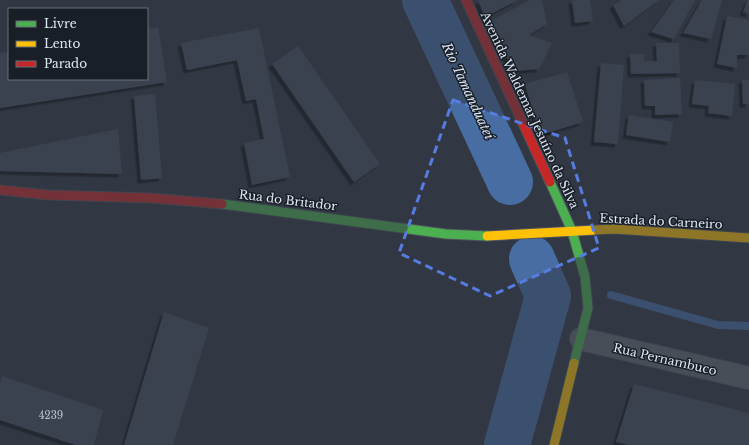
<svg xmlns="http://www.w3.org/2000/svg" width="749" height="445" viewBox="0 0 749 445" font-family="'Libre Baskerville',serif">
<style>
.lines{fill:none;stroke-linecap:round;stroke-linejoin:round}
.stream{stroke:#486da3;stroke-width:8}
.river{stroke:#486da3;stroke-width:46}
.building{fill:#454f5f;filter:url(#shadow)}
.street-casing{stroke:#4f545d;stroke-width:24}
.fast-casing{stroke:#4f545d;stroke-width:11}
.slow-casing{stroke:#4f545d;stroke-width:11}
.jam-casing{stroke:#4f545d;stroke-width:11}
.street{stroke:#636871;stroke-width:22}
.fast{stroke:#4caf50;stroke-width:9}
.slow{stroke:#ffc107;stroke-width:9}
.jam{stroke:#c62828;stroke-width:9}
.marked{fill:none;stroke:#577ce0;stroke-width:3;stroke-dasharray:8 5;stroke-linejoin:round}
.labels{text-anchor:middle;dominant-baseline:central;stroke-width:3;stroke-linejoin:round;paint-order:stroke}
.number-label{font-size:10px;fill:#b8c1ce}
.street-label{font-size:12px;fill:#dfe7f3;stroke:#191f27}
.water-label{font-size:13px;font-style:italic;fill:#d8e4f5;stroke:#191f27}
</style>
<defs>
<filter id="shadow"><feDropShadow dx="-3.5" dy="3.5" stdDeviation="0" flood-color="#0009"/></filter>
</defs>
<rect width="100%" height="100%" fill="#323843"/>
<g class="lines">
<path class="stream" d="M 611,295 L 718,325 L 749,326"/>
<g class="river">
<path d="M 425,0 L 510,182"/>
<path d="M 507,445 L 548,296 L 532,259"/>
</g>
</g>
<g class="building">
<path d="M 478,0 L 518,0 L 485,17 Z"/>
<path d="M 530,0 L 542,0 L 547,24 L 529,35 L 552,43 L 539,69 L 513,71 L 491,21 Z"/>
<path d="M 572,0 L 590,0 L 593,21 L 575,23 Z"/>
<path d="M 623,0 L 659,0 L 624,26 L 613,5 Z"/>
<path d="M 674,0 L 695,0 L 674,39 L 651,32 Z"/>
<path d="M 702,0 L 722,0 L 711,39 L 683,33 Z"/>
<path d="M 748,0 L 749,0 L 749,14 L 743,12 Z"/>
<path d="M 727,16 L 749,20 L 749,55 L 737,55 L 737,68 L 717,64 Z"/>
<path d="M 158,27 L 167,82 L 0,108 L 0,53 L 9,52 L 9,79 L 147,79 L 147,29 Z"/>
<path d="M 259,28 L 290,177 L 252,185 L 244,143 L 264,139 L 256,99 L 246,101 L 237,60 L 187,70 L 181,43 Z"/>
<path d="M 656,43 L 679,43 L 680,73 L 631,74 L 630,54 L 644,54 L 644,61 L 657,61 Z"/>
<path d="M 298,46 L 380,164 L 354,182 L 272,64 Z"/>
<path d="M 601,63 L 624,65 L 618,144 L 594,142 Z"/>
<path d="M 567,72 L 583,122 L 540,135 L 525,84 Z"/>
<path d="M 680,78 L 682,114 L 655,115 L 655,106 L 645,106 L 644,80 Z"/>
<path d="M 695,80 L 735,84 L 732,116 L 708,113 L 709,106 L 692,104 Z"/>
<path d="M 742,80 L 749,80 L 749,104 L 743,104 Z"/>
<path d="M 155,94 L 162,178 L 141,180 L 134,96 Z"/>
<path d="M 629,115 L 673,122 L 670,142 L 626,135 Z"/>
<path d="M 118,129 L 122,174 L 0,171 L 0,153 Z"/>
<path d="M 164,312 L 209,328 L 173,445 L 124,445 Z"/>
<path d="M 2,376 L 103,410 L 94,445 L 76,445 L 0,420 L 0,382 Z"/>
<path d="M 634,384 L 749,413 L 749,445 L 629,445 L 616,442 Z"/>
</g>
<g class="lines">
<g class="street-casing">
<path id="street" d="M 581,339 L 749,378"/>
</g>
<g class="fast-casing">
<g id="fast">
<path d="M 550,182 L 572,231 L 585,277 L 588,308 L 574,363"/>
<path d="M 222,204 L 446,234 L 487,236"/>
</g>
</g>
<g class="slow-casing">
<g id="slow">
<path d="M 487,236 L 614,229 L 749,238"/>
<path d="M 554,445 L 574,363"/>
</g>
</g>
<g class="jam-casing">
<g id="jam">
<path d="M 466,0 L 550,182"/>
<path d="M 0,190 L 48,195 L 151,198 L 222,204"/>
</g>
</g>
<use href="#street" class="street"/>
<use href="#fast" class="fast"/>
<use href="#slow" class="slow"/>
<use href="#jam" class="jam"/>
</g>
<path d="M0 0H749V445H0ZM 453,100 L 565,138 L 599,248 L 490,296 L 399,253 Z" fill="#323843" fill-opacity=".55" fill-rule="evenodd"/>
<path class="marked" d="M 453,100 L 565,138 L 599,248 L 490,296 L 399,253 Z"/>
<g class="labels">
<g class="number-label">
<text x="51" y="415">4239</text>
</g>
<g class="street-label">
<text transform="translate(530 110) rotate(65)">Avenida Waldemar Jesuíno da Silva</text>
<text transform="translate(288 200) rotate(7)">Rua do Britador</text>
<text transform="translate(661 221) rotate(3)">Estrada do Carneiro</text>
<text transform="translate(665 359) rotate(13)">Rua Pernambuco</text>
</g>
<g class="water-label">
<text transform="translate(468 91) rotate(65)">Rio Tamanduateí</text>
</g>
</g>
<rect x="8" y="8" width="140" height="72" fill="#191f27" stroke="#686f79"/>
<rect x="16" y="21" width="20" height="6" fill="#4caf50" stroke="#686f79"/>
<text x="44" y="28" font-size="12" fill="#dfe7f3">Livre</text>
<rect x="16" y="41" width="20" height="6" fill="#ffc107" stroke="#686f79"/>
<text x="44" y="48" font-size="12" fill="#dfe7f3">Lento</text>
<rect x="16" y="61" width="20" height="6" fill="#c62828" stroke="#686f79"/>
<text x="44" y="68" font-size="12" fill="#dfe7f3">Parado</text>
</svg>
